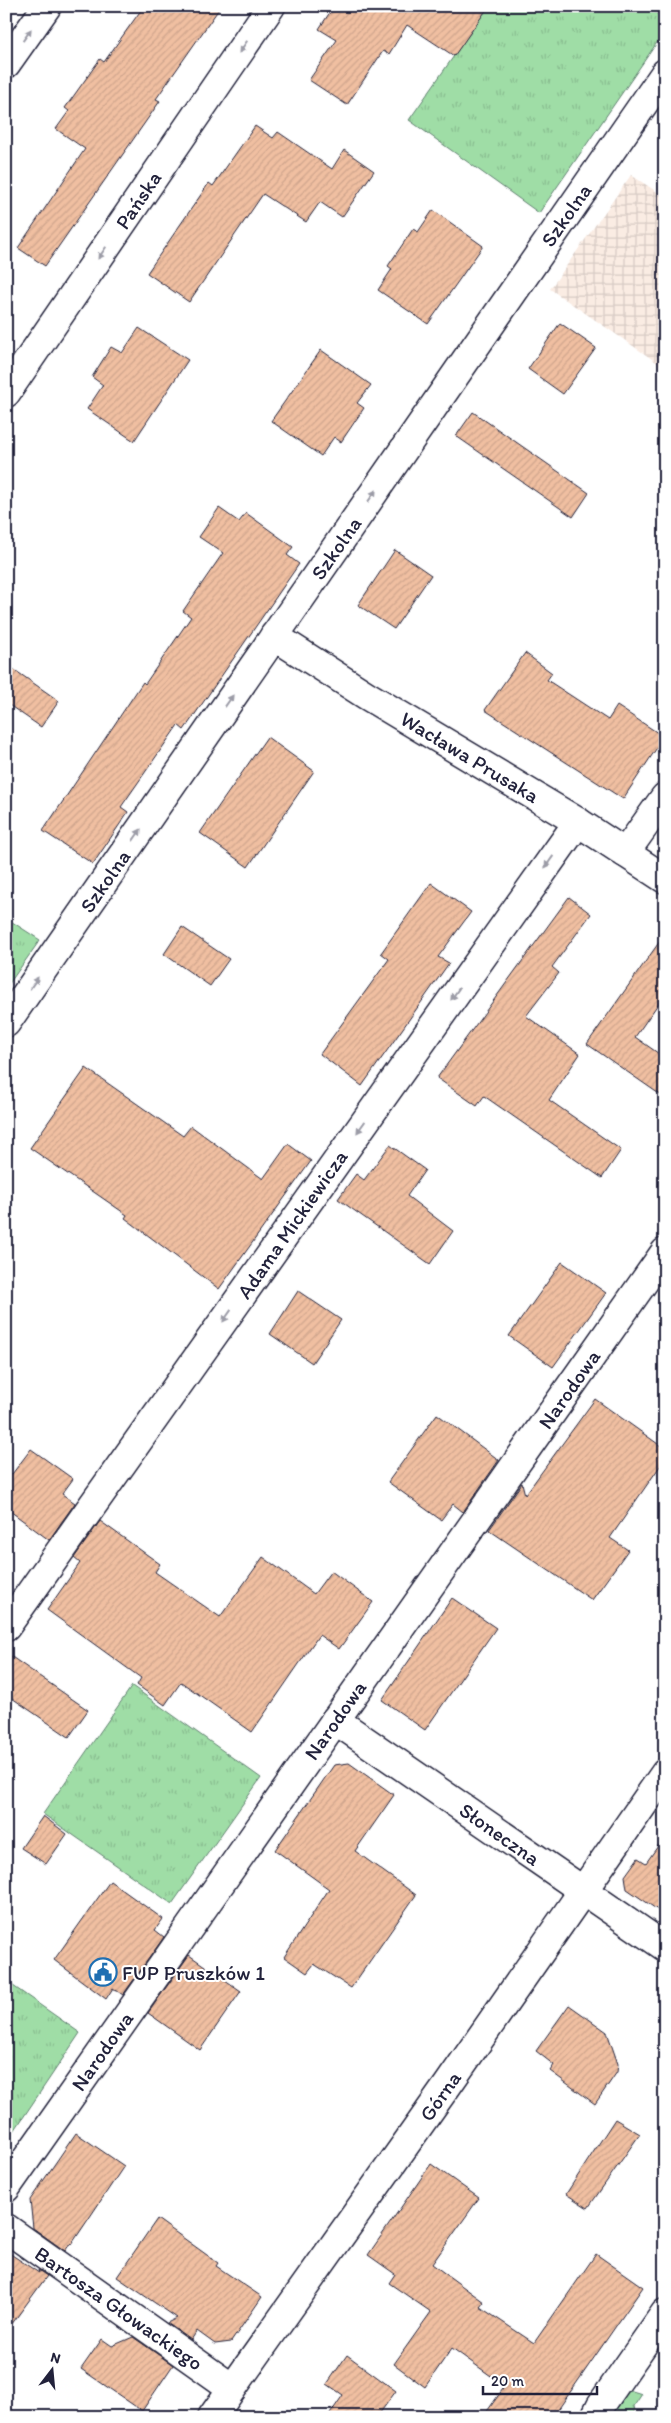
<svg xmlns="http://www.w3.org/2000/svg" width="671" height="2423" viewBox="0 0 671 2423" font-family="Itim,sans-serif">
<style>
.industrial{fill:url(#industrial-grid)}
.grass{fill:url(#grass-tufts);stroke:#608070}
.building{fill:url(#building-hatch);stroke:#22223b}
.lines{fill:none;stroke-linecap:round;stroke-linejoin:round}
.minor-casing{stroke:#22223b;stroke-width:31}
.minor{stroke:#fff;stroke-width:28}
.oneway{fill:#9c9ca7}
.labels{text-anchor:middle;dominant-baseline:central;stroke-width:4;stroke-linejoin:round;paint-order:stroke}
.street-label{font-size:21px;fill:#22223b;stroke:#fff}
.poi-label{font-size:21px;fill:#22223b;stroke:#fff;text-anchor:start}
</style>
<defs>
<pattern id="industrial-grid" width="8" height="8" patternUnits="userSpaceOnUse" patternTransform="scale(1.25)"><rect width="8" height="8" fill="#faece3"/><path d="M0 4h8M4 0v8" fill="none" stroke="#d6cac4"/></pattern>
<pattern id="grass-tufts" width="24" height="20" patternUnits="userSpaceOnUse" patternTransform="scale(1.25)"><rect width="24" height="20" fill="#9fdda6"/><path d="M3 7l-1-3M5 7V3M7 7l1-3M15 17l-1-3M17 17v-4M19 17l1-3" fill="none" stroke="#89bd90"/></pattern>
<pattern id="building-hatch" width="6" height="6" patternUnits="userSpaceOnUse" patternTransform="scale(1.25)"><rect width="6" height="6" fill="#f0bfa1"/><path d="M-1 1l2-2M0 6l6-6M5 7l2-2" fill="none" stroke="#cea48c"/></pattern>
</defs>
<rect width="100%" height="100%" fill="#fff"/>
<filter id="ink" filterUnits="userSpaceOnUse"><feTurbulence type="fractalNoise" baseFrequency=".02" numOctaves="2"/><feDisplacementMap in="SourceGraphic" scale="10" xChannelSelector="R" yChannelSelector="G"/><feConvolveMatrix kernelMatrix="1 2 1 2 8 2 1 2 1" color-interpolation-filters="sRGB"/></filter>
<g filter="url(#ink)">
<path class="industrial" d="M 631,175 L 665,197 L 665,368 L 550,289 Z"/>
<g class="grass">
<path d="M 489,6 L 646,6 L 665,19 L 665,31 L 539,213 L 409,120 Z"/>
<path d="M 6,918 L 40,940 L 6,988 Z"/>
<path d="M 132,1686 L 261,1778 L 172,1904 L 43,1814 Z"/>
<path d="M 6,1981 L 80,2033 L 6,2143 Z"/>
<path d="M 629,2390 L 642,2394 L 634,2406 L 636,2417 L 611,2417 Z"/>
</g>
<g class="building">
<path d="M 144,6 L 221,6 L 156,99 L 160,101 L 45,266 L 18,248 L 85,149 L 56,129 L 69,111 L 65,108 L 100,59 L 104,62 Z"/>
<path d="M 334,6 L 489,6 L 454,56 L 407,25 L 389,54 L 383,51 L 347,105 L 309,80 L 337,40 L 319,29 Z"/>
<path d="M 255,126 L 273,138 L 278,132 L 332,169 L 344,150 L 374,171 L 342,217 L 320,202 L 306,222 L 263,194 L 189,302 L 147,273 L 209,183 L 213,186 Z"/>
<path d="M 433,210 L 483,246 L 428,324 L 378,290 L 392,269 L 388,266 L 413,229 L 418,232 Z"/>
<path d="M 560,323 L 596,348 L 563,394 L 528,369 Z"/>
<path d="M 139,328 L 188,360 L 134,441 L 87,409 L 103,385 L 92,377 L 111,347 L 122,353 Z"/>
<path d="M 321,350 L 371,385 L 357,403 L 364,408 L 341,442 L 334,437 L 321,456 L 271,421 Z"/>
<path d="M 473,412 L 589,493 L 573,517 L 456,436 Z"/>
<path d="M 219,508 L 239,522 L 246,513 L 293,547 L 287,555 L 299,564 L 184,730 L 178,725 L 121,807 L 128,812 L 93,864 L 43,831 L 143,682 L 145,684 L 191,617 L 183,611 L 223,553 L 199,537 Z"/>
<path d="M 395,550 L 431,575 L 394,629 L 358,605 Z"/>
<path d="M 525,653 L 552,673 L 547,680 L 608,720 L 617,706 L 664,737 L 623,799 L 485,710 Z"/>
<path d="M 6,664 L 59,701 L 41,727 L 6,703 Z"/>
<path d="M 267,737 L 314,771 L 248,867 L 200,833 Z"/>
<path d="M 431,883 L 471,912 L 438,957 L 449,963 L 362,1086 L 320,1054 L 389,959 L 381,953 Z"/>
<path d="M 569,897 L 591,914 L 552,967 L 559,973 L 526,1016 L 580,1054 L 549,1100 L 621,1150 L 602,1178 L 484,1096 L 477,1106 L 437,1078 Z"/>
<path d="M 182,927 L 229,959 L 210,986 L 164,954 Z"/>
<path d="M 665,934 L 665,994 L 635,1037 L 665,1058 L 665,1098 L 587,1044 Z"/>
<path d="M 86,1068 L 183,1136 L 191,1126 L 263,1179 L 288,1144 L 311,1161 L 219,1289 L 125,1218 L 127,1215 L 30,1148 Z"/>
<path d="M 390,1145 L 425,1170 L 407,1196 L 453,1231 L 430,1264 L 338,1199 L 356,1174 L 364,1180 Z"/>
<path d="M 562,1262 L 606,1293 L 553,1367 L 509,1336 Z"/>
<path d="M 298,1291 L 341,1320 L 312,1363 L 270,1334 Z"/>
<path d="M 595,1399 L 665,1449 L 665,1459 L 610,1538 L 628,1550 L 592,1600 L 489,1530 L 522,1483 L 525,1495 Z"/>
<path d="M 437,1414 L 499,1460 L 463,1512 L 453,1504 L 441,1520 L 388,1482 Z"/>
<path d="M 31,1449 L 73,1479 L 62,1494 L 75,1503 L 49,1540 L 6,1508 L 6,1482 Z"/>
<path d="M 100,1521 L 160,1564 L 155,1572 L 220,1617 L 263,1557 L 314,1594 L 331,1571 L 373,1602 L 339,1649 L 319,1635 L 252,1732 L 181,1682 L 165,1705 L 137,1685 L 141,1678 L 47,1610 L 80,1563 L 74,1558 Z"/>
<path d="M 452,1598 L 496,1628 L 425,1730 L 382,1700 Z"/>
<path d="M 6,1653 L 88,1710 L 69,1737 L 6,1694 Z"/>
<path d="M 349,1763 L 394,1795 L 355,1851 L 416,1895 L 351,1988 L 314,1964 L 307,1973 L 284,1957 L 329,1889 L 275,1850 L 334,1765 Z"/>
<path d="M 43,1816 L 67,1834 L 46,1864 L 21,1848 Z"/>
<path d="M 665,1836 L 665,1915 L 627,1889 L 625,1876 L 638,1858 L 646,1863 Z"/>
<path d="M 110,1881 L 163,1919 L 155,1930 L 164,1937 L 123,1995 L 113,1988 L 106,1999 L 54,1960 Z"/>
<path d="M 189,1955 L 241,1991 L 200,2050 L 148,2013 Z"/>
<path d="M 569,2005 L 607,2032 L 618,2064 L 617,2072 L 595,2104 L 550,2071 L 554,2065 L 536,2051 Z"/>
<path d="M 615,2119 L 640,2134 L 588,2208 L 566,2194 Z"/>
<path d="M 76,2133 L 124,2166 L 71,2245 L 70,2244 L 65,2251 L 33,2228 L 30,2200 Z"/>
<path d="M 431,2164 L 479,2198 L 432,2264 L 484,2302 L 480,2307 L 534,2343 L 596,2254 L 643,2287 L 553,2417 L 483,2417 L 505,2386 L 452,2348 L 425,2387 L 394,2364 L 431,2312 L 389,2283 L 395,2274 L 368,2255 Z"/>
<path d="M 157,2219 L 218,2263 L 216,2266 L 262,2297 L 231,2342 L 215,2344 L 197,2331 L 191,2340 L 167,2323 L 177,2318 L 117,2277 Z"/>
<path d="M 6,2251 L 39,2273 L 38,2270 L 47,2276 L 6,2332 Z"/>
<path d="M 133,2337 L 173,2365 L 142,2411 L 81,2369 L 102,2339 L 112,2346 Z"/>
<path d="M 347,2355 L 396,2391 L 377,2417 L 328,2417 L 343,2395 L 327,2384 Z"/>
</g>
<g class="lines">
<g class="minor-casing">
<g id="minor">
<path d="M 6,64 L 47,6"/>
<path d="M 6,393 L 271,6"/>
<path d="M 274,636 L 366,695 L 578,822 L 665,879"/>
<path d="M 625,853 L 665,797"/>
<path d="M 6,1023 L 665,73"/>
<path d="M 6,1627 L 578,822"/>
<path d="M 335,1720 L 665,1947"/>
<path d="M 6,2188 L 665,1252"/>
<path d="M 6,2228 L 232,2388"/>
<path d="M 212,2417 L 447,2086 L 665,1773"/>
<path d="M 595,2417 L 601,2405 L 665,2313"/>
</g>
</g>
<use href="#minor" class="minor"/>
</g>
<defs><path id="oneway-solid" d="M-6-.8H1V-3.2L6.5 0L1 3.2V.8H-6Z" transform="scale(1.25)"/></defs>
<g class="oneway">
<use href="#oneway-solid" transform="translate(27 35) rotate(-55)"/>
<use href="#oneway-solid" transform="translate(243 47) rotate(124)"/>
<use href="#oneway-solid" transform="translate(102 253) rotate(124)"/>
<use href="#oneway-solid" transform="translate(372 496) rotate(-55)"/>
<use href="#oneway-solid" transform="translate(229 701) rotate(-55)"/>
<use href="#oneway-solid" transform="translate(137 835) rotate(-55)"/>
<use href="#oneway-solid" transform="translate(549 862) rotate(125)"/>
<use href="#oneway-solid" transform="translate(34 983) rotate(-55)"/>
<use href="#oneway-solid" transform="translate(455 994) rotate(125)"/>
<use href="#oneway-solid" transform="translate(361 1127) rotate(125)"/>
<use href="#oneway-solid" transform="translate(227 1316) rotate(125)"/>
</g>
</g>
<defs>
<g id="civic-ring" transform="scale(1.4375)"><circle r="9.5" fill="#fff" stroke="#1f6fb2" stroke-width="1.5"/><path d="M-.6-6.5H3V-4.5H.6V-3L4-1V1h2V6H-6V1h2V-1L-.6-3ZM-1.2 2.5V6h2.4V2.5Z" fill="#1f6fb2"/></g>
</defs>
<g fill-rule="evenodd">
<use href="#civic-ring" x="103" y="1972"/>
</g>
<g class="labels">
<g class="street-label">
<text transform="translate(138 200) rotate(-56)">Pańska</text>
<text transform="translate(566 215) rotate(-55)">Szkolna</text>
<text transform="translate(336 548) rotate(-55)">Szkolna</text>
<text transform="translate(470 757) rotate(31)">Wacława Prusaka</text>
<text transform="translate(105 881) rotate(-55)">Szkolna</text>
<text transform="translate(292 1224) rotate(-55)">Adama Mickiewicza</text>
<text transform="translate(569 1389) rotate(-55)">Narodowa</text>
<text transform="translate(335 1720) rotate(-55)">Narodowa</text>
<text transform="translate(500 1834) rotate(35)">Słoneczna</text>
<text transform="translate(102 2051) rotate(-55)">Narodowa</text>
<text transform="translate(440 2096) rotate(-55)">Górna</text>
<text transform="translate(119 2308) rotate(35)">Bartosza Głowackiego</text>
</g>
<g class="poi-label">
<text x="122" y="1972">FUP Pruszków 1</text>
</g>
</g>
<rect width="671" height="2423" fill="none" stroke="#fff" stroke-width="25"/>
<rect x="12" y="12" width="646" height="2398" fill="none" stroke="#22223b" stroke-width="2" filter="url(#ink)"/>
<g transform="translate(52 2370) rotate(16)" stroke="#ffffff" stroke-width="4" paint-order="stroke">
<path d="M0-4L9 19L0 12L-9 19Z" fill="#22223b"/>
<text y="-8" font-size="14" font-weight="bold" text-anchor="middle" fill="#22223b">N</text>
</g>
<path d="M483 2386v8h114v-8" fill="none" stroke="#22223b" stroke-width="2.5"/>
<text x="491" y="2386" font-size="15" fill="#22223b" stroke="#ffffff" stroke-width="4" paint-order="stroke">20 m</text>
</svg>
